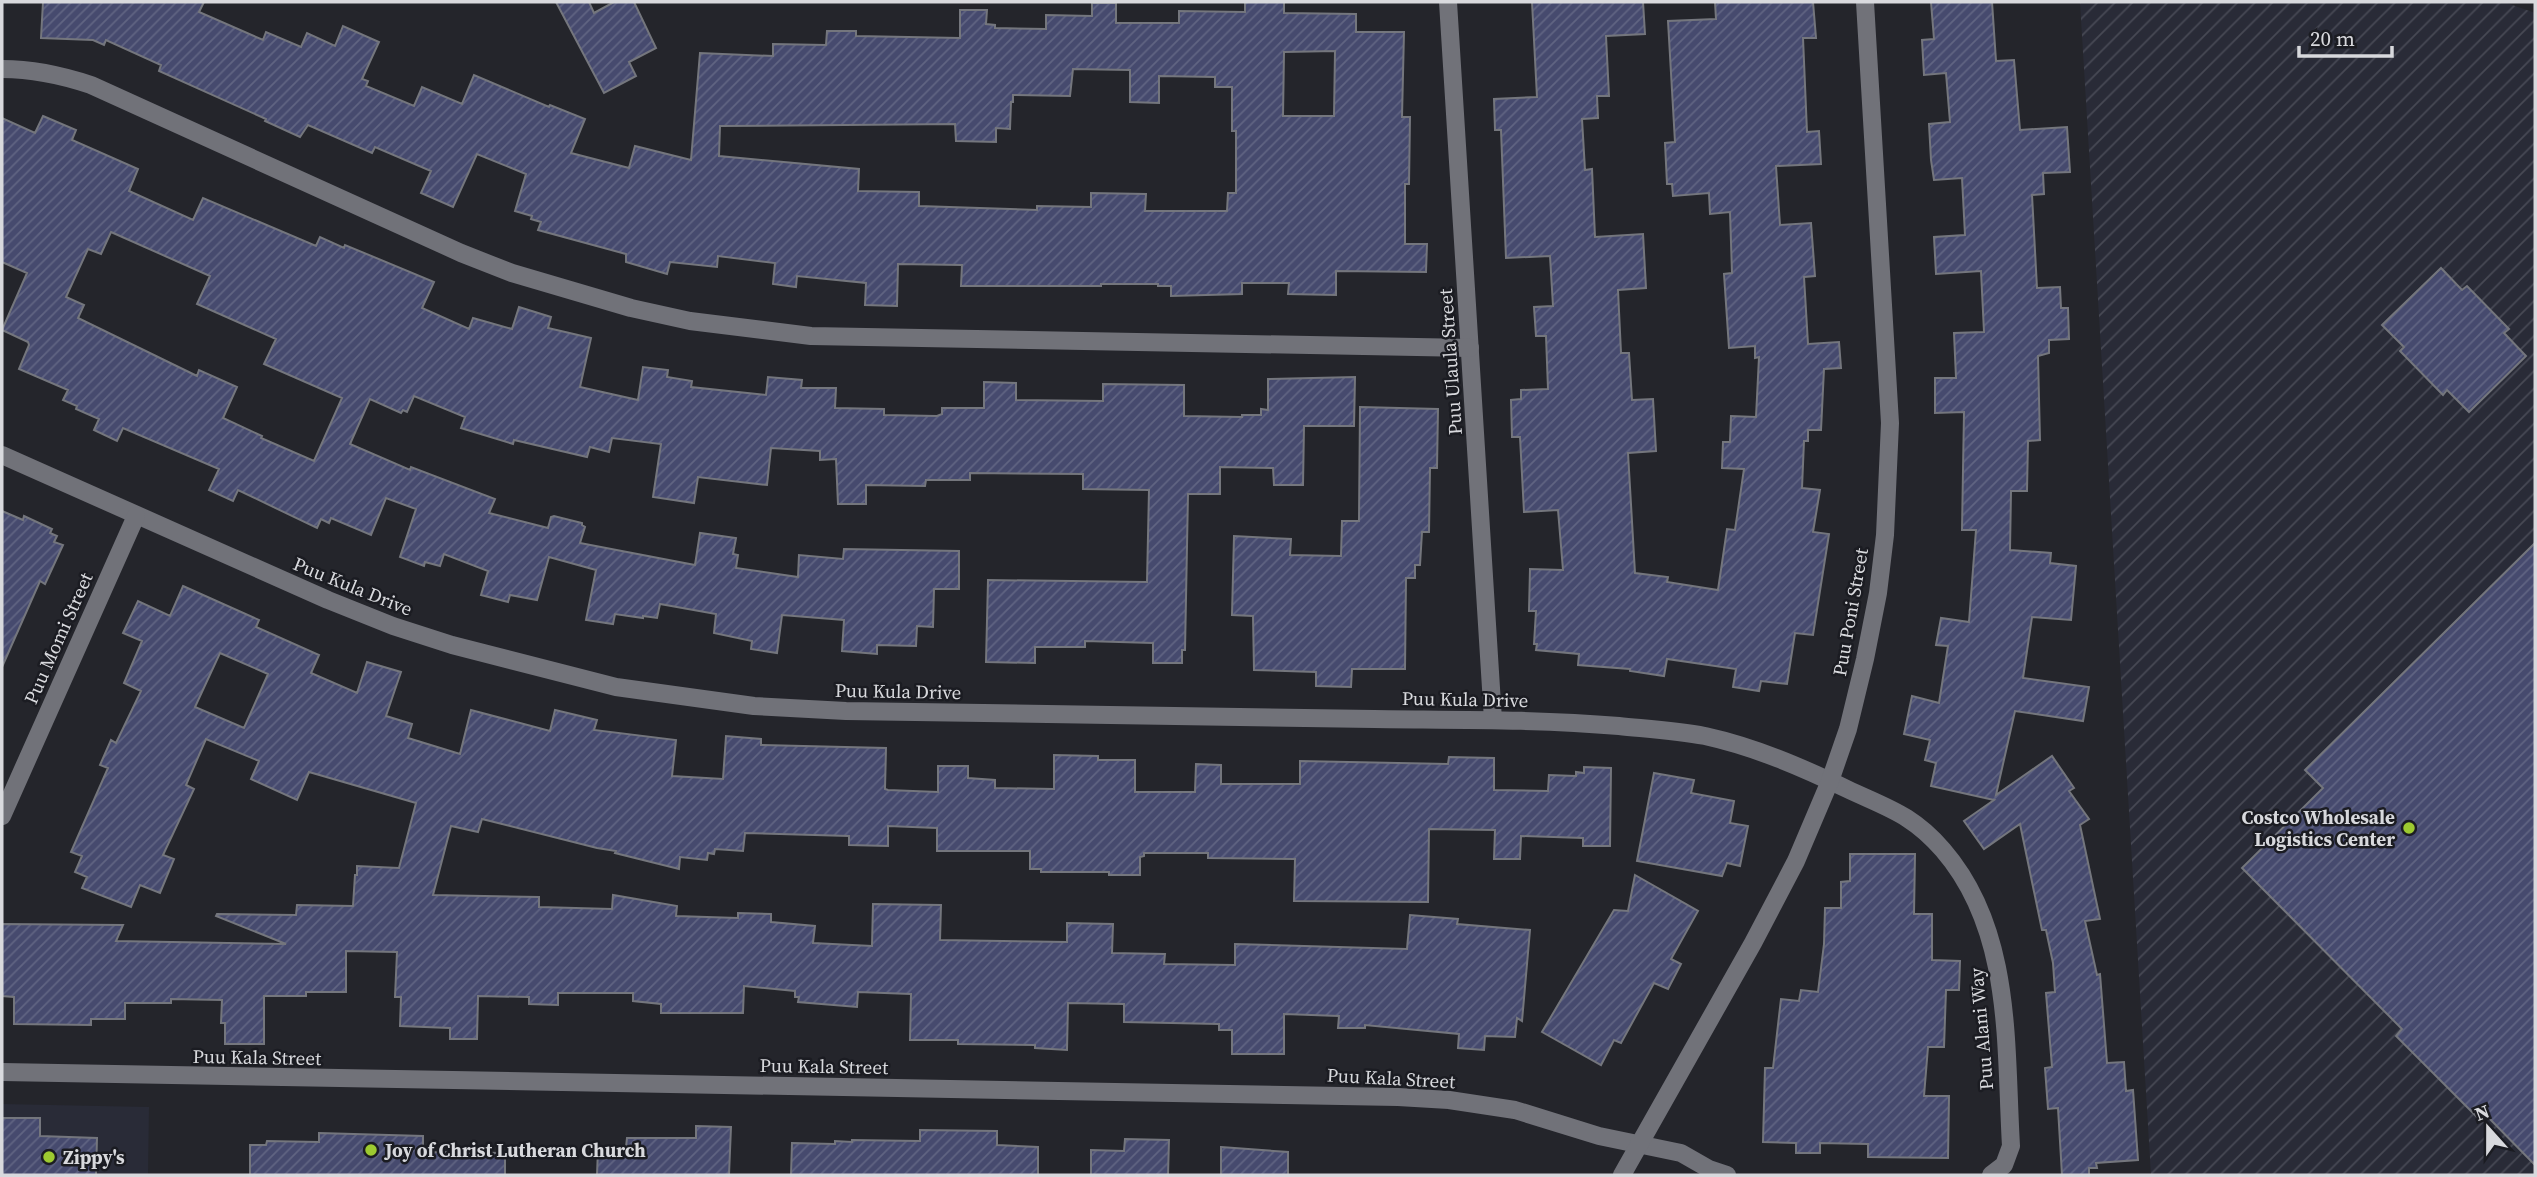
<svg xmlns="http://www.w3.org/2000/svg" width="2537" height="1177" viewBox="0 0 2537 1177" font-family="'Source Serif 4',serif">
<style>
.built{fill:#292b37}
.industrial{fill:url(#industrial-furrows)}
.building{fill:url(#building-hatch);stroke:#74767d;stroke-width:2;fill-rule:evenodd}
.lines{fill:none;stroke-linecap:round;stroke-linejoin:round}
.minor{stroke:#717279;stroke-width:18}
.tertiary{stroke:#717279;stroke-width:18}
.poi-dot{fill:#9dca30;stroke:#1b1c22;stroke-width:2.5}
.labels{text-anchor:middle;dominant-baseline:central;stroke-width:5;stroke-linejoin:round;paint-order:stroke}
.street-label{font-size:19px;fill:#d8d9dd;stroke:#1b1c22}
.poi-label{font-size:19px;font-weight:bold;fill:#d8d9dd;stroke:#1b1c22;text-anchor:start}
</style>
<defs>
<pattern id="industrial-furrows" width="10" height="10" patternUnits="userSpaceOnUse" patternTransform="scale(1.75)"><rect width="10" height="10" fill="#292b37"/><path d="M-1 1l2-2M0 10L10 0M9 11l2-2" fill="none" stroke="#474954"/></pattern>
<pattern id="building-hatch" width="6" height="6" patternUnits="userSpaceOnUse" patternTransform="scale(1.75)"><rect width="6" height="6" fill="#464a6e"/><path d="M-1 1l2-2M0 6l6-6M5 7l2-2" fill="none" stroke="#606482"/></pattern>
</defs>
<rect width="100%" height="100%" fill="#24252b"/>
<path class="built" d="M 2,1104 L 149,1107 L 148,1175 L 2,1175 Z"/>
<path class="industrial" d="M 2080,2 L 2504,2 L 2535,13 L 2535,1175 L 2151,1175 Z"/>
<g class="building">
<path d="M 43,2 L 204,2 L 199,12 L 263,40 L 266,32 L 301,47 L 307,33 L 335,46 L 343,26 L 379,42 L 362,79 L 368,81 L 366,86 L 414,106 L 422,87 L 462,104 L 474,75 L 549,107 L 550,105 L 585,119 L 571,153 L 629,168 L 635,146 L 691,160 L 700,53 L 773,56 L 773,44 L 826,45 L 827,31 L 856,31 L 856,36 L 960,38 L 960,10 L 987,10 L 986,24 L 995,25 L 995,28 L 1046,29 L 1046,15 L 1092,16 L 1092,3 L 1116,3 L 1116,23 L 1179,23 L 1179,11 L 1245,12 L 1245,2 L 1284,2 L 1284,13 L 1356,14 L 1356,32 L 1404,32 L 1402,117 L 1410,117 L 1409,184 L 1405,184 L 1405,244 L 1427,244 L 1426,272 L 1336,271 L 1336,295 L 1288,294 L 1289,283 L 1242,283 L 1242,294 L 1171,296 L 1171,286 L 1158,286 L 1158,284 L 1101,284 L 1101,286 L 961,286 L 962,265 L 898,264 L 897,306 L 865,305 L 866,283 L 797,276 L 796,287 L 773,284 L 775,263 L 718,256 L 717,267 L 670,262 L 667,274 L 626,262 L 626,254 L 538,230 L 541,222 L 531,219 L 532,216 L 515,211 L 526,174 L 477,154 L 453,207 L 421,193 L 431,171 L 375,147 L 372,153 L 308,125 L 300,137 L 265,121 L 266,119 L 159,71 L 161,65 L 106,40 L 104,45 L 93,40 L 41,38 ZM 1335,51 L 1334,116 L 1283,116 L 1284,52 ZM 1073,69 L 1130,70 L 1130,102 L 1159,103 L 1159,76 L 1215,77 L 1215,87 L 1232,87 L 1232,131 L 1236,131 L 1236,193 L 1228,193 L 1227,211 L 1145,211 L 1146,194 L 1091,193 L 1091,207 L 1037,206 L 1037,210 L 919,206 L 919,192 L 858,191 L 859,169 L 719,156 L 720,126 L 955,124 L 956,141 L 996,142 L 996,128 L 1010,129 L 1011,102 L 1013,102 L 1013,95 L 1070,96 Z"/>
<path d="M 556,2 L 589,2 L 594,13 L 614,2 L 634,2 L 656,48 L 629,62 L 636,76 L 604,93 Z"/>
<path d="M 1532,2 L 1643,2 L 1645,34 L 1606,36 L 1609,96 L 1597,96 L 1598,118 L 1582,119 L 1585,170 L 1592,169 L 1595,237 L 1643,234 L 1646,288 L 1618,290 L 1621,353 L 1629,353 L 1632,400 L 1653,399 L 1656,451 L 1628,453 L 1635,573 L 1668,577 L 1667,582 L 1718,590 L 1727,529 L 1735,530 L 1744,469 L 1722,468 L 1723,442 L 1730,442 L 1731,416 L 1756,417 L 1759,357 L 1755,358 L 1755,346 L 1729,348 L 1724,274 L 1732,273 L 1730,212 L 1710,214 L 1709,193 L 1673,196 L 1672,184 L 1667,184 L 1665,143 L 1675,142 L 1668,21 L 1716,19 L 1715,2 L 1813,2 L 1816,38 L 1803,38 L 1807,132 L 1819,131 L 1821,164 L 1776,166 L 1780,225 L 1811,223 L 1815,276 L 1804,277 L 1808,344 L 1839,342 L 1841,368 L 1824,369 L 1821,430 L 1808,430 L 1808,441 L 1804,441 L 1802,488 L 1820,490 L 1813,532 L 1829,534 L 1813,635 L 1795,633 L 1787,684 L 1761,681 L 1759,691 L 1733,687 L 1736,669 L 1667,659 L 1664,676 L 1630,671 L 1630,669 L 1578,665 L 1579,654 L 1536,650 L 1537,644 L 1534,644 L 1536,611 L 1529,611 L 1530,569 L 1563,570 L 1558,510 L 1524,512 L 1520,437 L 1512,437 L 1511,400 L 1521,399 L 1521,390 L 1548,389 L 1546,336 L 1536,336 L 1534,307 L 1553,306 L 1550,256 L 1506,258 L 1501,130 L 1495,130 L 1494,99 L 1537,97 Z"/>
<path d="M 1931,2 L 1992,2 L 1996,61 L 2014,60 L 2020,130 L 2067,127 L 2070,172 L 2043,173 L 2044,194 L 2032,195 L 2037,288 L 2060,287 L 2061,308 L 2068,308 L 2069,339 L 2049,340 L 2049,353 L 2038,356 L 2040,440 L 2028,441 L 2027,491 L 2011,491 L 2010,550 L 2051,553 L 2050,563 L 2076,566 L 2071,620 L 2032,617 L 2023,678 L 2089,687 L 2083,721 L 2015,711 L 1996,795 L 2052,756 L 2074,788 L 2069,791 L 2089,819 L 2080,825 L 2100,919 L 2085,921 L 2097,975 L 2100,974 L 2107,1063 L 2124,1062 L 2126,1091 L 2133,1090 L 2138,1160 L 2096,1163 L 2097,1168 L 2089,1168 L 2089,1175 L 2062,1175 L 2058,1108 L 2048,1109 L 2045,1068 L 2052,1067 L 2046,993 L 2055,992 L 2053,963 L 2046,930 L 2042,930 L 2020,824 L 1984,849 L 1964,821 L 1994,800 L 1931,786 L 1936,763 L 1925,760 L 1930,740 L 1904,734 L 1912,696 L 1939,703 L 1948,646 L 1936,645 L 1941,618 L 1969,622 L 1976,530 L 1962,530 L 1964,412 L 1935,413 L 1935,378 L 1956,378 L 1954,333 L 1984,332 L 1981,271 L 1936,274 L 1934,237 L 1965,235 L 1962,178 L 1934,180 L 1931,160 L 1929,124 L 1950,122 L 1946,73 L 1924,75 L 1922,40 L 1934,39 Z"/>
<path d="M 43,116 L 76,130 L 72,140 L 138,169 L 129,191 L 193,220 L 203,198 L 316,246 L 320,237 L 344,248 L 345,245 L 434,282 L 422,308 L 469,329 L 473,318 L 512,329 L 519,307 L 551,317 L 548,328 L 591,338 L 580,387 L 638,400 L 643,367 L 668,370 L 667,377 L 692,381 L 691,387 L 766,395 L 768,377 L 802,380 L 801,388 L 836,388 L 835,408 L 884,409 L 884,415 L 937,416 L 942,414 L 942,408 L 984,408 L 984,382 L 1016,383 L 1016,400 L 1103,401 L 1103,384 L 1184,385 L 1184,416 L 1242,417 L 1242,415 L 1261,415 L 1261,409 L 1268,410 L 1268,379 L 1355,377 L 1354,426 L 1304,426 L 1303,485 L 1274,485 L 1273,468 L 1220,467 L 1220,494 L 1188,494 L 1185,650 L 1182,650 L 1182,663 L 1153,663 L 1153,643 L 1085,641 L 1085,647 L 1035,647 L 1035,663 L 986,662 L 988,580 L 1147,582 L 1149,490 L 1083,489 L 1083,474 L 970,473 L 970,480 L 926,480 L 925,486 L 866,485 L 866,504 L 838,504 L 836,459 L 820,460 L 820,451 L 771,448 L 767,485 L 698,477 L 694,503 L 653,497 L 661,444 L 612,438 L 609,452 L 590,447 L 587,457 L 514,440 L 513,444 L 461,428 L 465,417 L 414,396 L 407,412 L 403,410 L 401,413 L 370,399 L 350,444 L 410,470 L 411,467 L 495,499 L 489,513 L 548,528 L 551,517 L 554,516 L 582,523 L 582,525 L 585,527 L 580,543 L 695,565 L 700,533 L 736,538 L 733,554 L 738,555 L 736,568 L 798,577 L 799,555 L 843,559 L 844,549 L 959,551 L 959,589 L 934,589 L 933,627 L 917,626 L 916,646 L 877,645 L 877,654 L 842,651 L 844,620 L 782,615 L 777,653 L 751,649 L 752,641 L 714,633 L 716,614 L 660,604 L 657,618 L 643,616 L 643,618 L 615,614 L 613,624 L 586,620 L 596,570 L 549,557 L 537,600 L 510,595 L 508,602 L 481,595 L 488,571 L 444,554 L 440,566 L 425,562 L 424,566 L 400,557 L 416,509 L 386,498 L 371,535 L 331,518 L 329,523 L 321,519 L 317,528 L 238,490 L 233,501 L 209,490 L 219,469 L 123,428 L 117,441 L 94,430 L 99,419 L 76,409 L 77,406 L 63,400 L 68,390 L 19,369 L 29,345 L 28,342 L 2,330 L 27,273 L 2,262 L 2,118 L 35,133 ZM 111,232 L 210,276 L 197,304 L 276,339 L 264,364 L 342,398 L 314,461 L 261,438 L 262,436 L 223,418 L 237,387 L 199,370 L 197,376 L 78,318 L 84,305 L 66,297 L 88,249 L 101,254 Z"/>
<path d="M 2441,268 L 2462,290 L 2467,286 L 2509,329 L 2504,333 L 2526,356 L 2469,412 L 2447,390 L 2443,395 L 2400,351 L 2404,347 L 2382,325 Z"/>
<path d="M 1360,407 L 1438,409 L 1437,468 L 1430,468 L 1429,532 L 1422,532 L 1420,565 L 1415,565 L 1415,578 L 1406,578 L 1405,669 L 1352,669 L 1351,687 L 1316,686 L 1316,672 L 1254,670 L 1253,616 L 1232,615 L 1234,536 L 1291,539 L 1290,555 L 1341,556 L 1342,521 L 1359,521 Z"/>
<path d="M 2,511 L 23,520 L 24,516 L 52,529 L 50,533 L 57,536 L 54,542 L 63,545 L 45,584 L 40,581 L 2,667 Z"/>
<path d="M 2535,543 L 2535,1165 L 2482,1111 L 2477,1117 L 2396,1036 L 2402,1029 L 2242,868 L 2323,788 L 2305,770 Z"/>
<path d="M 183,586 L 259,620 L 256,627 L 319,655 L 311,673 L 357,693 L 367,662 L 401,672 L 386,716 L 412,724 L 408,738 L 460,754 L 471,710 L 550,731 L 555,710 L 597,720 L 594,730 L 676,740 L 672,776 L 723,779 L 726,736 L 761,739 L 761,745 L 886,748 L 885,789 L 888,790 L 938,792 L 938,766 L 968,766 L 968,778 L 995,780 L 995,788 L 1054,789 L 1054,755 L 1098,756 L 1098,760 L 1135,760 L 1135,792 L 1195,792 L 1196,764 L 1221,765 L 1221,784 L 1300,784 L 1300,761 L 1448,764 L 1449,757 L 1494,758 L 1494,790 L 1548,791 L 1549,775 L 1576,776 L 1576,772 L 1584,773 L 1584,767 L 1611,768 L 1610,846 L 1583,846 L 1583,838 L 1521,836 L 1520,859 L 1494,859 L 1495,830 L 1429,829 L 1428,902 L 1294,901 L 1295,859 L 1208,858 L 1208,853 L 1144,853 L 1144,856 L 1140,857 L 1140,875 L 1109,875 L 1109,872 L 1041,872 L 1041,869 L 1030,869 L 1030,851 L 937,851 L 937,828 L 888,826 L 888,846 L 849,845 L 849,836 L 745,833 L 743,851 L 715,849 L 714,854 L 708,853 L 707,860 L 680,857 L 679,869 L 615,853 L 616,851 L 597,848 L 482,819 L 478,832 L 451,826 L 433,895 L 539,897 L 539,907 L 612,909 L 613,895 L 677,906 L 676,916 L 738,918 L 738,913 L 771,914 L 771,922 L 815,926 L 813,943 L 872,946 L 873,904 L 941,905 L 940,940 L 1067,942 L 1067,923 L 1113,924 L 1112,953 L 1165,954 L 1164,964 L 1235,965 L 1235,944 L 1407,949 L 1410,915 L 1458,919 L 1457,924 L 1530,930 L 1522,1021 L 1517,1018 L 1515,1037 L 1485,1036 L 1484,1050 L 1458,1048 L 1459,1034 L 1365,1025 L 1365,1028 L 1338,1028 L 1339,1016 L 1284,1014 L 1284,1054 L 1232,1054 L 1232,1030 L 1219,1030 L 1219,1024 L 1124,1022 L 1124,1004 L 1068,1003 L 1067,1050 L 1035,1048 L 1035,1045 L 958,1044 L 958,1040 L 910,1040 L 911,994 L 858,992 L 857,1007 L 798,1002 L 799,997 L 795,997 L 795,991 L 744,986 L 743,1013 L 661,1013 L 661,1004 L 633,1001 L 633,993 L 558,993 L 558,1005 L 529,1004 L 529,997 L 478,996 L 477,1039 L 450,1039 L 450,1028 L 400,1026 L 401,997 L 395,997 L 397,952 L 346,951 L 346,992 L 306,992 L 306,996 L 264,996 L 264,1044 L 225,1044 L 225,1023 L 221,1023 L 222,1000 L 171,999 L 171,1003 L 125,1003 L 125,1019 L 91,1019 L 91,1025 L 14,1024 L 14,997 L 2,996 L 2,924 L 123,925 L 116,941 L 286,944 L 216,916 L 217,914 L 296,915 L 297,905 L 353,906 L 355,875 L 357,875 L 357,866 L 399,868 L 416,803 L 309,772 L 297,800 L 251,779 L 259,761 L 206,739 L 186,785 L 194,789 L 163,855 L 174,859 L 160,893 L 140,885 L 131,907 L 82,888 L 87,877 L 75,872 L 82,856 L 71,852 L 108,768 L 100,765 L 111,740 L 116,743 L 141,691 L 124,683 L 142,641 L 123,633 L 138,601 L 170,616 ZM 220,653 L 268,674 L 244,728 L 195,707 Z"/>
<path d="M 1654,773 L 1694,780 L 1691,793 L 1734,801 L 1730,823 L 1748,826 L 1740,866 L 1727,863 L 1722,876 L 1637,861 Z"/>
<path d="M 1850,854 L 1915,854 L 1914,914 L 1932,914 L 1932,960 L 1960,961 L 1959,990 L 1946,990 L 1944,1047 L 1928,1047 L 1924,1096 L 1949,1096 L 1948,1158 L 1868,1157 L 1868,1144 L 1820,1143 L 1820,1153 L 1796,1153 L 1796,1143 L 1763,1142 L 1765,1068 L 1773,1068 L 1781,999 L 1799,1001 L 1801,990 L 1818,992 L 1824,944 L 1825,908 L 1841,908 L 1841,882 L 1850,881 Z"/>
<path d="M 1635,875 L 1698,911 L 1671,959 L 1681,964 L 1668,989 L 1654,983 L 1621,1043 L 1614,1040 L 1601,1065 L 1542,1032 L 1614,910 L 1628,911 Z"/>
<path d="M 2,1118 L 40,1118 L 40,1136 L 97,1138 L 96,1175 L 2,1175 Z"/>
<path d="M 696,1126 L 731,1127 L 729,1175 L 597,1175 L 598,1149 L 626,1147 L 627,1138 L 696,1138 Z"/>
<path d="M 920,1130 L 997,1131 L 997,1145 L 1038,1147 L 1038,1175 L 791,1175 L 792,1143 L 835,1144 L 835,1141 L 852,1142 L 852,1140 L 920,1141 Z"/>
<path d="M 319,1133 L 423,1136 L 423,1152 L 505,1153 L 505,1175 L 250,1175 L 250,1145 L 266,1145 L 267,1141 L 319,1142 Z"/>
<path d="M 1125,1139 L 1169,1140 L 1168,1175 L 1091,1175 L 1091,1150 L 1124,1151 Z"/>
<path d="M 1221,1147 L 1288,1152 L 1288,1175 L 1221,1175 Z"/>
</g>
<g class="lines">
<g class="minor">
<path d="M 1448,2 L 1493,720"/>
<path d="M 2,69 C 34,69 61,75 91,85 L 461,253 L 512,273 L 631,308 L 690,321 L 811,336 L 1470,348"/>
<path d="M 2,455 L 328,600 L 393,626 L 452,645 L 616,687 L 754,706 L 846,711 C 1022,714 1198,716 1374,719 C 1455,720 1538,719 1619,726 C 1648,729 1677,731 1705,736 C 1755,747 1801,767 1847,789 C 1887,808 1912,814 1943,850 C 2013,931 2005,1045 2011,1146 L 2004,1165 L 1991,1175"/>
<path d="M 2,816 L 136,516"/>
<path d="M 2,1072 L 1398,1097 L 1449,1100 L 1515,1110 L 1599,1136 L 1681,1153 L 1709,1169 L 1727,1175"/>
</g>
<path class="tertiary" d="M 1622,1175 L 1753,943 L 1796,861 L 1830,781 L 1848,729 L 1865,659 L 1878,593 L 1885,535 L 1890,423 L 1865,2"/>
</g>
<g class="poi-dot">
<circle cx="2409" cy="828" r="7"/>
<circle cx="371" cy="1150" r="7"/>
<circle cx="49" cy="1157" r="7"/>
</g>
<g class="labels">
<g class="street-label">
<text transform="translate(1450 362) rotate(-94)">Puu Ulaula Street</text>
<text transform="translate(353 586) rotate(22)">Puu Kula Drive</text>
<text transform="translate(1850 612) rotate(-80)">Puu Poni Street</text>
<text transform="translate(58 638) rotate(-66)">Puu Momi Street</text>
<text transform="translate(898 691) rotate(1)">Puu Kula Drive</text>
<text transform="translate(1465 699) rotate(1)">Puu Kula Drive</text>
<text transform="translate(1981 1029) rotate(-95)">Puu Alani Way</text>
<text transform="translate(257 1057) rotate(1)">Puu Kala Street</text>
<text transform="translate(824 1066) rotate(1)">Puu Kala Street</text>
<text transform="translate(1391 1078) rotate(3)">Puu Kala Street</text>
</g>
<g class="poi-label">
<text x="2395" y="817" text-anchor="end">Costco Wholesale<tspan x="2395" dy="22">Logistics Center</tspan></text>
<text x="385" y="1150">Joy of Christ Lutheran Church</text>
<text x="63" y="1157">Zippy's</text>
</g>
</g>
<rect width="2537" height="1177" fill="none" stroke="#d8d9dd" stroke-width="7"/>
<g transform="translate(2488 1128) rotate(339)" stroke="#1b1c22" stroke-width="5" paint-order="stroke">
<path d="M0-5L12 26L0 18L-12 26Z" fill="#d8d9dd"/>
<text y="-10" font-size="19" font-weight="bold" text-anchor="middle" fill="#d8d9dd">N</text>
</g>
<path d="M2299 46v10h93v-10" fill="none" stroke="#d8d9dd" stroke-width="3.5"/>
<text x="2310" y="46" font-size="21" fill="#d8d9dd" stroke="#1b1c22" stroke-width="5" paint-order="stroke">20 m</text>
</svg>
